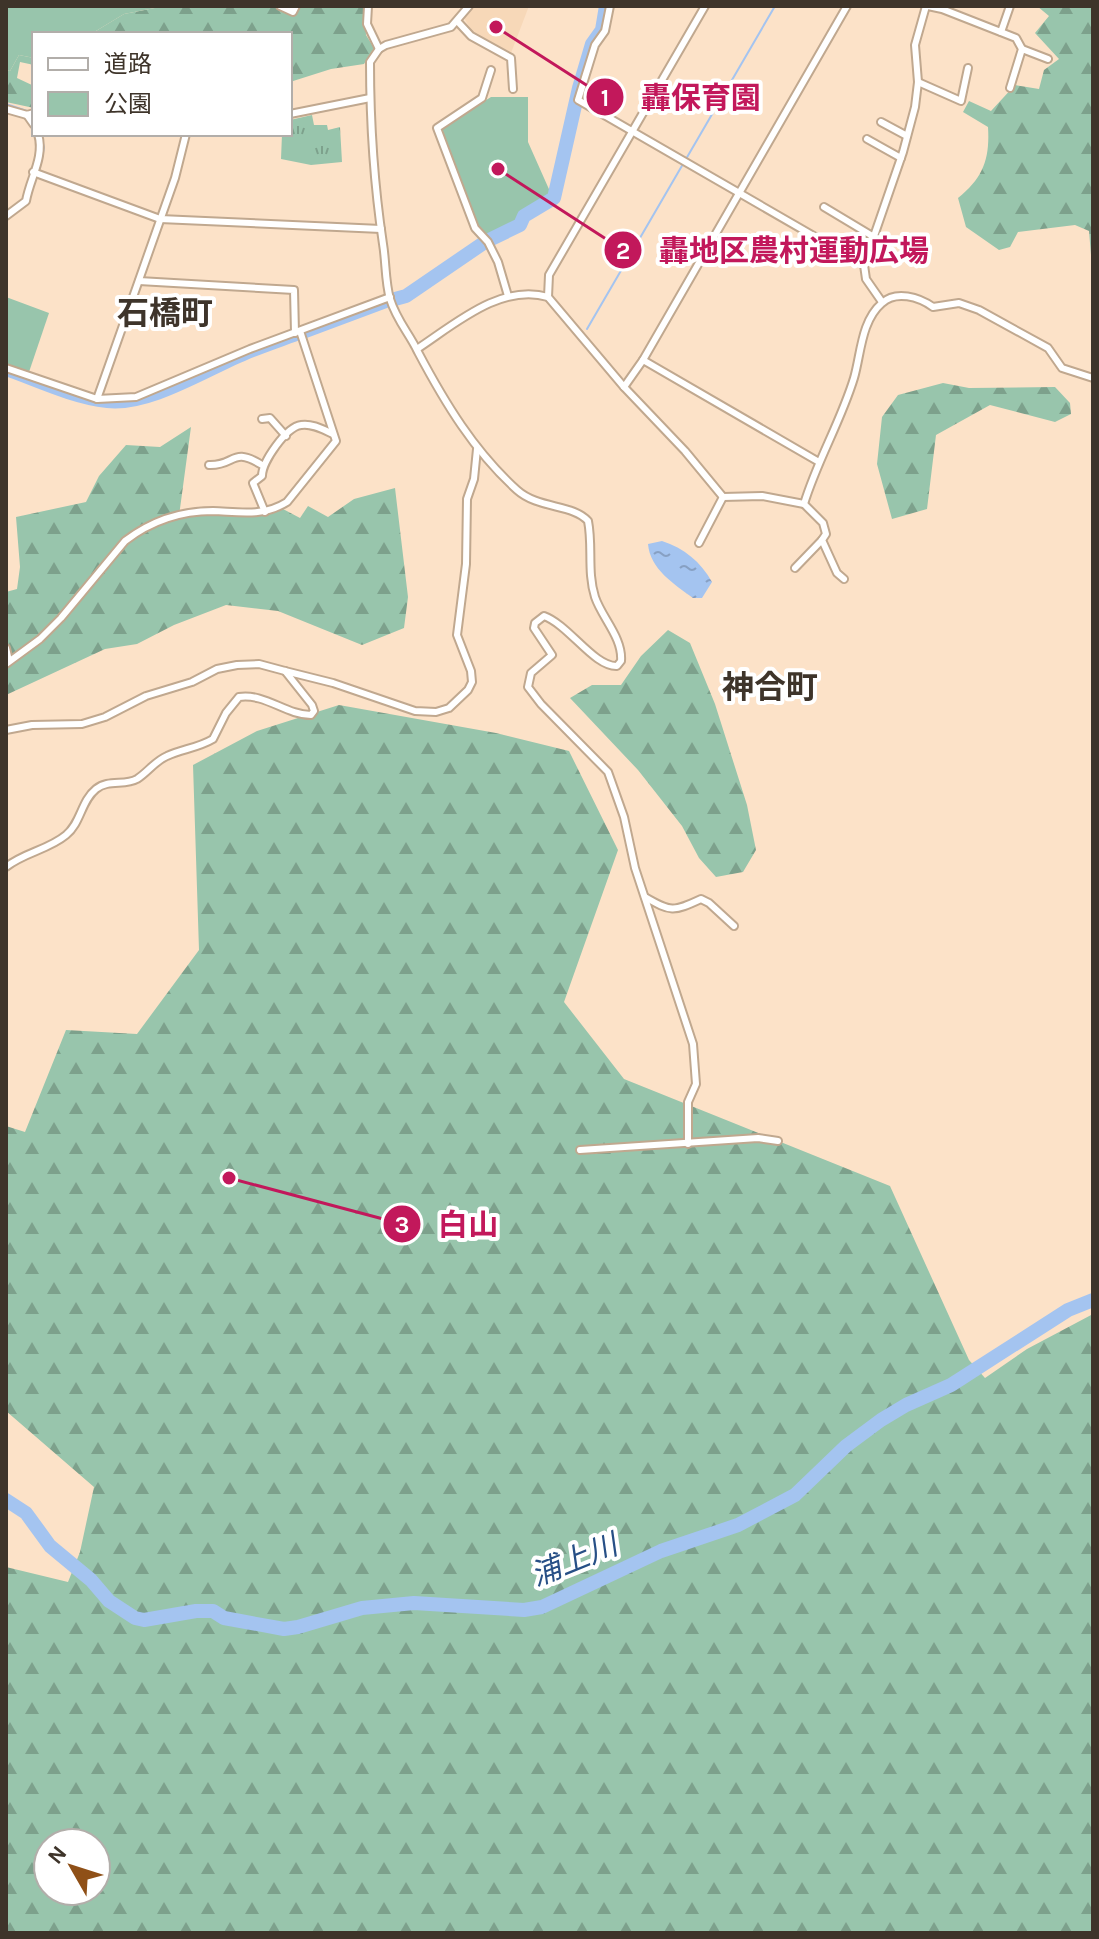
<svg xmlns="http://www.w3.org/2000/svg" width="1099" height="1939" viewBox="0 0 1099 1939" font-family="Karla,'Noto Sans JP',sans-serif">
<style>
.built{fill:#f7d8b8}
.grass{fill:url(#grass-tufts)}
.forest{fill:url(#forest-firs);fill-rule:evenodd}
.park{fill:#98c5ac}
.water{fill:url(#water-ripples)}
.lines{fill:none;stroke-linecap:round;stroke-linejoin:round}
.stream{stroke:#a4c4f0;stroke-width:2}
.canal{stroke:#a4c4f0;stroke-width:8}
.river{stroke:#a4c4f0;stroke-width:14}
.minor-casing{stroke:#c0a88f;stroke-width:10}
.minor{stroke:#fff;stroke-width:6}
.labels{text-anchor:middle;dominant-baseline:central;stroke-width:8;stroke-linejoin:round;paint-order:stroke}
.water-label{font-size:30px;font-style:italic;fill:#274f86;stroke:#fff}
.quarter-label{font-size:32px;font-weight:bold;fill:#3e342a;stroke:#fff}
.leader{fill:none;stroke:#c2185b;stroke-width:3}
.callout-dot{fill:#c2185b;stroke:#fff;stroke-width:3}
.mark-label{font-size:24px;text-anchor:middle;font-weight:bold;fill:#fff}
.callout-label{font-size:30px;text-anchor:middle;font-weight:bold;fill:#c2185b;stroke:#fff;stroke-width:8;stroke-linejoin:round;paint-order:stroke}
</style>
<defs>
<pattern id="grass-tufts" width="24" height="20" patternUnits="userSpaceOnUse" patternTransform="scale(2)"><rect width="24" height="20" fill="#98c5ac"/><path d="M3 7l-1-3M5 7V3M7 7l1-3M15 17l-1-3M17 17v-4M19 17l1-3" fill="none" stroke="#7da18c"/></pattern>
<pattern id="forest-firs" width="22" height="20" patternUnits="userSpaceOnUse" patternTransform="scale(2)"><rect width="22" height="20" fill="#98c5ac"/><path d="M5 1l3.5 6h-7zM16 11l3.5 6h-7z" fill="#7da18c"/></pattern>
<pattern id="water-ripples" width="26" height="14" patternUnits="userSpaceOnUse" patternTransform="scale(2)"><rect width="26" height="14" fill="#a4c4f0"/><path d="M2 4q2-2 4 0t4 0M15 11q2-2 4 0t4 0" fill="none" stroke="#87a0c3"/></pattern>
</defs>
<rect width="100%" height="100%" fill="#fce2c8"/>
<path class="built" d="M 472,6 L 529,6 L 511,53 L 472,31 L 464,18 Z"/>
<path class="grass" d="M 312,115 L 314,125 L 327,125 L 328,130 L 340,127 L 342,162 L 311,165 L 281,159 L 282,134 L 290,134 L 290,120 Z"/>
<g class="forest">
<path d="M 165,6 L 275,6 L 293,15 L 298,6 L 365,8 L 366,35 L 374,48 L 364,64 L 331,69 L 290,82 L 290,34 L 91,34 L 124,14 Z"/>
<path d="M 1037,6 L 1093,6 L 1093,279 L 1089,231 L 1075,225 L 1018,232 L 1010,247 L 999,250 L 966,227 L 958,198 C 983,178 990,159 988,127 L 963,112 L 969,101 L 991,111 L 1015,85 L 1039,89 L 1044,70 L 1059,59 L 1035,33 L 1049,16 Z"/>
<path d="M 19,55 L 34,58 L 34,65 L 20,62 L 17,78 L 34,86 L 34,108 L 6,102 L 6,70 L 10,71 Z"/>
<path d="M 943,383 L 969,388 L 1055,387 L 1070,403 L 1071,414 L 1055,422 L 990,405 L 936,435 L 927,509 L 892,519 L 877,464 L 882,417 L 898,395 Z"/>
<path d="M 191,427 L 179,516 C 189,515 201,513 212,513 C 237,513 259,522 283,509 L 300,518 L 308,506 L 328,517 L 354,499 L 395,488 L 408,597 L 404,628 L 362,645 L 278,611 L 226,605 L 174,625 L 137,644 L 105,649 L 6,695 L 6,592 L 17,589 L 20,567 L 16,517 L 86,502 L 99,476 L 126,445 L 160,447 Z"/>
<path d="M 668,630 L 690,643 L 715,704 L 747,805 L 756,850 L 743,872 L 716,877 L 699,858 L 682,826 L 638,770 L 570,698 L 592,685 L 621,685 L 641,656 Z"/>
<path d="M 339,705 L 496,733 L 569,751 L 618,850 L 564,1002 L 624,1079 L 890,1186 L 969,1360 L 985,1378 L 1027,1349 L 1093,1314 L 1093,1933 L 6,1933 L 6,1567 L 68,1582 L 80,1552 L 94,1487 L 6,1411 L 6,1126 L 25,1132 L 66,1030 L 137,1034 L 199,950 L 193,765 L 257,731 ZM 48,1843 L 96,1843 L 96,1891 L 48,1891 Z"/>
</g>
<g class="park">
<path d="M 6,6 L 165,6 L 124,14 L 91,34 L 34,34 L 34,58 L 19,55 L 10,71 L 6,70 Z"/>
<path d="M 491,97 L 528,97 L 528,142 L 552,196 L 518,217 L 519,223 L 488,238 L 477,228 L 440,129 Z"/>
<path d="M 6,297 L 49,313 L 29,372 L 6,364 Z"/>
</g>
<path class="water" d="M 662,541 C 684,548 701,562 712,582 L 702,598 L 693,598 C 674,584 650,569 648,544 Z"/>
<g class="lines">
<g class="stream">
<path d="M 6,104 L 27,111"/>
<path d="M 41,135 L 44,148 L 41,160"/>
<path d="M 686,159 L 775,6"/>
<path d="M 6,219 L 27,204"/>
<path d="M 587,329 L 683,164"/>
</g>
<g class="canal">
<path d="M 306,334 L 389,303"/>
<path d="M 6,372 C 39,384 72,400 107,404 C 150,409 207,372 246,356 C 263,349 281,343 299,336"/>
</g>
<g class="river">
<path d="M 395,299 L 406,296 L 485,242 L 520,225 L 524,216 L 554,198 L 579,88 L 592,44 L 602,30 L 606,6"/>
<path d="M 6,1500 L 26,1513 L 50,1546 L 91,1580 L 109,1601 L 135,1618 L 144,1620 L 196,1611 L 213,1611 L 224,1618 L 284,1629 L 298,1627 L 362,1608 L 414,1603 L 524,1610 L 542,1607 L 661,1551 L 738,1525 L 795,1495 L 846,1446 L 881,1420 L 906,1405 L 951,1385 L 1068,1310 L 1093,1300"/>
</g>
<g class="minor-casing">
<g id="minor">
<path d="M 280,6 L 293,12 L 296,6"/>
<path d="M 368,6 L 367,24 L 379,49"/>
<path d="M 469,6 L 451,27 L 386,45 L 379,49 L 370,62 C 370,122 374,184 383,244 C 386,262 385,281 390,299 C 397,321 409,333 418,352 C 445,403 474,451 517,490 C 538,509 573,504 588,521 C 593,546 587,572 595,597 C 602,618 623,638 621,661 L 617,666 C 594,667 569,625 544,616 L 535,623 L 534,628 L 552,655 L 531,673 L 528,687 L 541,704 L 608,772 L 624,817 L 635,868 L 693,1044 L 696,1084 L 688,1102 L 688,1144"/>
<path d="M 610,6 L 605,31 L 595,45 L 578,100 L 864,265"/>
<path d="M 928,6 L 942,9 L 1016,38 L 1022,49 L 1010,88"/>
<path d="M 458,22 L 471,36 L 511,58 L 513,89"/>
<path d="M 1001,32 L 1010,6"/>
<path d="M 1022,49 L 1048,59"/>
<path d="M 491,70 L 482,98 L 437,128 L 475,228 L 488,242 L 498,262 L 508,296"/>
<path d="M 918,82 L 961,101 L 968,68"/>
<path d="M 6,109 L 27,115 L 34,113"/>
<path d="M 290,114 L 370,98"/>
<path d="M 27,115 L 34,125"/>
<path d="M 881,122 L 907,136"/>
<path d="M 867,139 L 901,158"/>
<path d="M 33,172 L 160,219 L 381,229"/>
<path d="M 824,207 L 874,237"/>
<path d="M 6,216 L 26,201 C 30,178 45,157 38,134"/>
<path d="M 139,281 L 294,290 L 295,333"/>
<path d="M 548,297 L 549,275 L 705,6"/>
<path d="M 882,302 L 866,279 L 864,265 L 903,152 L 915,107 L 918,82 L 915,45 L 926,6"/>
<path d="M 417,349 C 455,324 501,283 548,297 L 624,387 L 685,451 L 723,497"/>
<path d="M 643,360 L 819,462"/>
<path d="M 6,368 L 97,399 L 136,397 L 250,349 L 390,297"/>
<path d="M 624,387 L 643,360 L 847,6"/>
<path d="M 97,399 L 175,178 L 186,134"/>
<path d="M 262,419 L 270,418 L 286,436"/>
<path d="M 209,465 C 236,466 231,446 262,465"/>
<path d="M 723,497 L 762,496 L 804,504 C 817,461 841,421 854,378 C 861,354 861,321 882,303 C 896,290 919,297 933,307 L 959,303 L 979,310 L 1048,348 L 1062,368 L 1093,378"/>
<path d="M 804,504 L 823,523 L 826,534 L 822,540 L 837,573 L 844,579"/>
<path d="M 265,512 L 253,483 L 262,476 C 262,462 286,427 301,425 C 312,423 324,430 333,434"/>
<path d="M 699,543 L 723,497"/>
<path d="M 795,568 L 822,540"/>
<path d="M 6,648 L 9,661"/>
<path d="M 6,664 L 40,639 L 61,618 L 125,541 C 151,521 180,511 213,511 C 240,512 263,517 287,502 L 336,441 L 300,331"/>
<path d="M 6,730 L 32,725 L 82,724 L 105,717 L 146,696 L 192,682 L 217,669 L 237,665 L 259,664 L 285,671 L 333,683 L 415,711 L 436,712 L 449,708 L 468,690 L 472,682 L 471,671 L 457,635 L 466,564 L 467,499 L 474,479 L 477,449"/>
<path d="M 6,867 C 25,852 48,850 66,835 C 81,823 81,801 96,789 C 108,779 125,786 137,779 C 148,772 155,761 167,756 C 182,749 198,748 213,739 L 226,713 L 239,697 C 265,693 286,715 311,715 L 314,711 L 312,705 L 285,671"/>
<path d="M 645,897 C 671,912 673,912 701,899 L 709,903 L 734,926"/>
<path d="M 580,1150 L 758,1138 L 778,1141"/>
</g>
</g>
<use href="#minor" class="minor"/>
</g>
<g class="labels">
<g class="water-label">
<text transform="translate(574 1560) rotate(-22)">浦上川</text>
</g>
<g class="quarter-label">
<text x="165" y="313">石橋町</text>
<text x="770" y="687">神合町</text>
</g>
</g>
<path class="leader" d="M496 27L605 97M498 169L623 250M229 1178L402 1224"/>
<g class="callout-dot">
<circle cx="496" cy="27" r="8"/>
<circle cx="498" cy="169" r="8"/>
<circle cx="229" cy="1178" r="8"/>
<circle cx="605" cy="97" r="20"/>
<circle cx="623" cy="250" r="20"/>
<circle cx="402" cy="1224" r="20"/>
</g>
<g class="mark-label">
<text x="605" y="106">1</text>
<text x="623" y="259">2</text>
<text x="402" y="1233">3</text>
</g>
<g class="callout-label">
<text x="701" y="108">轟保育園</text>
<text x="794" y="261">轟地区農村運動広場</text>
<text x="468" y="1235">白山</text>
</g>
<rect width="1099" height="1939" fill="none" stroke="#3e342a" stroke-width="16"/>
<rect x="32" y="32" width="260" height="104" fill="#ffffff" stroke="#b2aeaa" stroke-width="2"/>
<rect x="48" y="58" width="40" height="12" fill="#ffffff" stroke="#b2aeaa" stroke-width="2"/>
<text x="104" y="72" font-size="24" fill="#3e342a">道路</text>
<rect x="48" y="92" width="40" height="24" fill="#98c5ac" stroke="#b2aeaa" stroke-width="2"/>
<text x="104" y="112" font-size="24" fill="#3e342a">公園</text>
<g transform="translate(72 1867) rotate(309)"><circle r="38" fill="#ffffff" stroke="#b2aeaa" stroke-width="2"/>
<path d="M0-6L14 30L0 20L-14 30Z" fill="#8f5017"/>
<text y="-12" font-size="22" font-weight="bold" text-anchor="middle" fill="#3e342a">N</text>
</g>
</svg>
